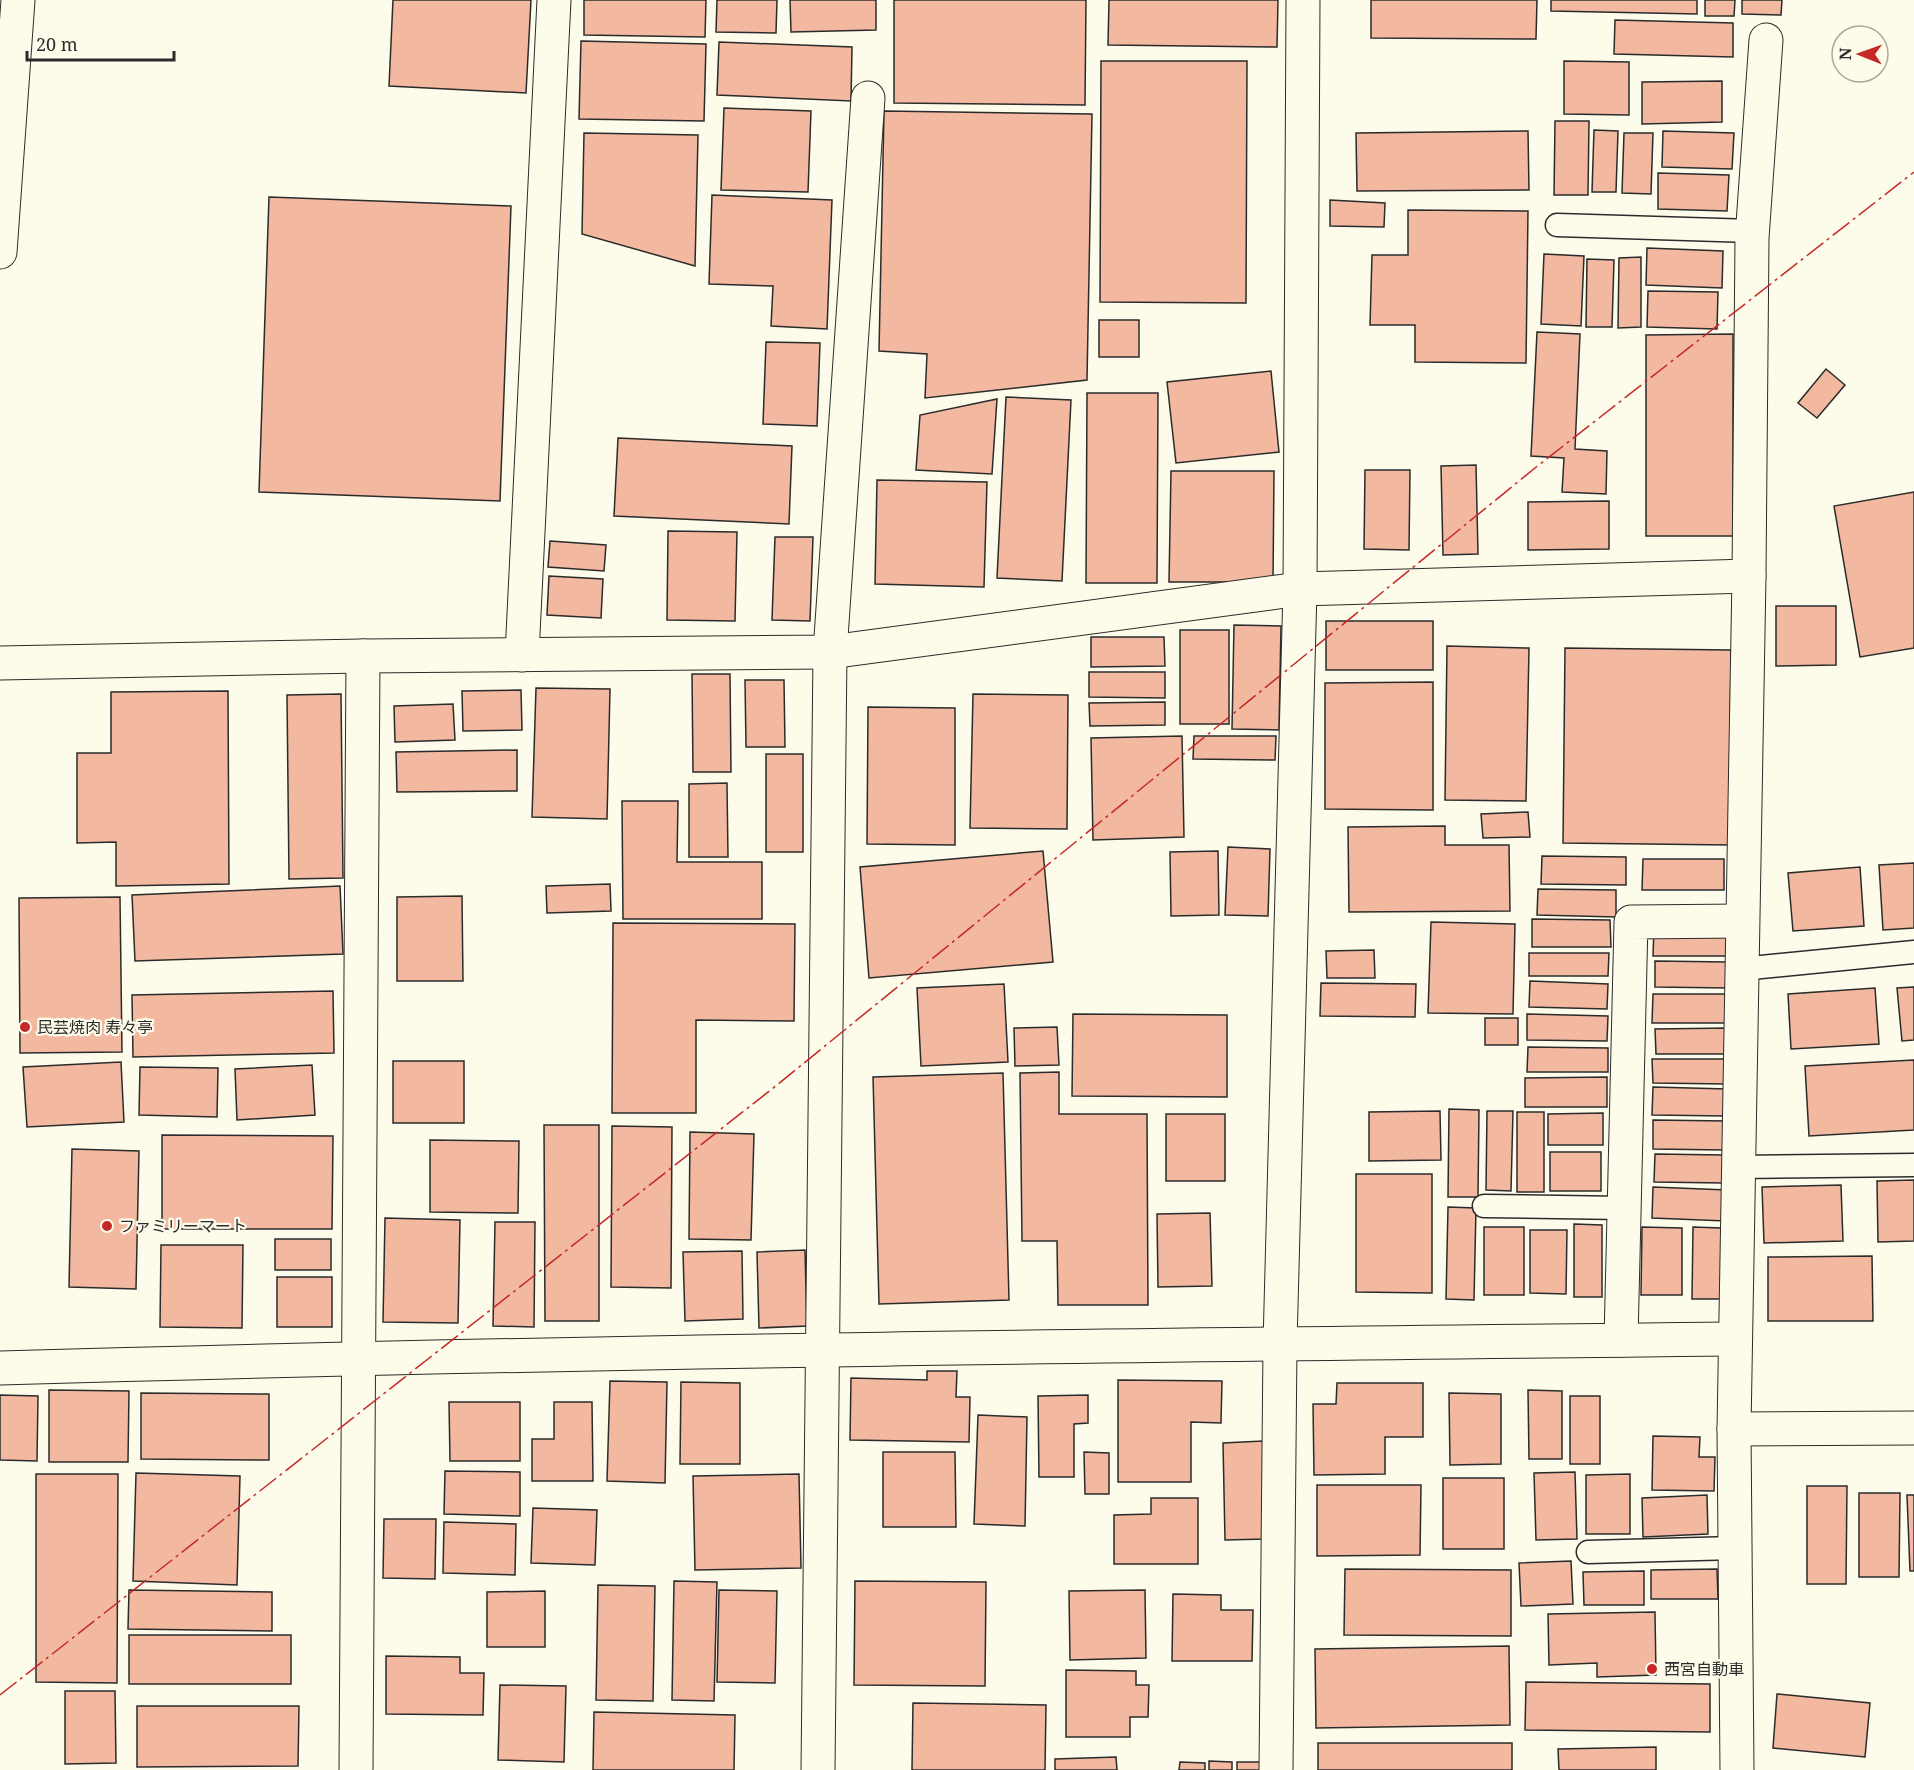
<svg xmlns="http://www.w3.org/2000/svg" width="1914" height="1770" viewBox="0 0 1914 1770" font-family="'Noto Serif','Noto Sans JP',serif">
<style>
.building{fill:#f2b8a0;stroke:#2b2b2b;stroke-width:1.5}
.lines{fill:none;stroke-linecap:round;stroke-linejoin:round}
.service-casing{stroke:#2b2b2b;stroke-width:25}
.minor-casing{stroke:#2b2b2b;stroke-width:35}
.tertiary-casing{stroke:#2b2b2b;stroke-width:35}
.primary-casing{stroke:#2b2b2b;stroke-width:35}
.service{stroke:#fdfbea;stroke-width:22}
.minor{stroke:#fdfbea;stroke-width:33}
.tertiary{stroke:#fdfbea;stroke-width:33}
.primary{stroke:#fdfbea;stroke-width:33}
.power{stroke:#c62828;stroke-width:1.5;stroke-dasharray:21 4.5 3 4.5;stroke-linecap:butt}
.poi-dot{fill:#c62828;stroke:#fdfbea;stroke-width:2}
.labels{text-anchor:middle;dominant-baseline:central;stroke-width:4.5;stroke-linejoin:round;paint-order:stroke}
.poi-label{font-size:16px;fill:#2b2b2b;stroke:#fdfbea;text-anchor:start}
</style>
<rect width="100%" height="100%" fill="#fdfbea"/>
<g class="building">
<path d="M 393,0 L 531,0 L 526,93 L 389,86 Z"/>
<path d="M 584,0 L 706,0 L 705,37 L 584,35 Z"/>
<path d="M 717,0 L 777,0 L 776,33 L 716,32 Z"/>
<path d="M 790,0 L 876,0 L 876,30 L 791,32 Z"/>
<path d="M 894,0 L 1086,0 L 1085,105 L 894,103 Z"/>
<path d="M 1109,0 L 1278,0 L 1277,47 L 1108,45 Z"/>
<path d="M 1371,0 L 1537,0 L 1536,39 L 1371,38 Z"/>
<path d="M 1551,0 L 1697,0 L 1697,14 L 1551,11 Z"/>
<path d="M 1705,0 L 1735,0 L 1734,16 L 1705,16 Z"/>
<path d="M 1742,0 L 1782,0 L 1781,15 L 1742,14 Z"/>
<path d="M 1615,20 L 1733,23 L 1733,57 L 1614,54 Z"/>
<path d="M 581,41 L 706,44 L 704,121 L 579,119 Z"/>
<path d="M 719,42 L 852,47 L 851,101 L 717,95 Z"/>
<path d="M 1101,61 L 1247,61 L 1246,303 L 1100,302 Z"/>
<path d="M 1564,61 L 1629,62 L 1629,115 L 1564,114 Z"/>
<path d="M 1722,81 L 1722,122 L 1642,124 L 1642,82 Z"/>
<path d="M 724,108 L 811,111 L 808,192 L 721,190 Z"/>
<path d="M 884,111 L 1092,114 L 1087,380 L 925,398 L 927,354 L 879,351 Z"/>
<path d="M 1555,121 L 1589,121 L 1588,195 L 1554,195 Z"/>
<path d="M 1594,130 L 1618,131 L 1616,192 L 1592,192 Z"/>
<path d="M 1528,131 L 1529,190 L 1357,191 L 1356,133 Z"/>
<path d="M 1663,131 L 1734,133 L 1732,169 L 1662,167 Z"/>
<path d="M 584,133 L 698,135 L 695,266 L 582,234 Z"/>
<path d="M 1624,133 L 1653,133 L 1651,194 L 1622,193 Z"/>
<path d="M 1658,173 L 1729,175 L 1727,211 L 1658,209 Z"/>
<path d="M 712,195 L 832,200 L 827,329 L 771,326 L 773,286 L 709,284 Z"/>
<path d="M 269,197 L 511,206 L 500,501 L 259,492 Z"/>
<path d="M 1330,200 L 1385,203 L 1384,227 L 1330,226 Z"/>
<path d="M 1408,210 L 1528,211 L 1526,363 L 1415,362 L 1415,325 L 1370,325 L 1372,255 L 1408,255 Z"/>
<path d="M 1647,248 L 1723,251 L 1722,288 L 1646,285 Z"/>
<path d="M 1544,254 L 1584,256 L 1581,326 L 1541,324 Z"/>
<path d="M 1641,257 L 1641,327 L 1618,328 L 1619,258 Z"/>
<path d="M 1587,259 L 1614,260 L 1612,327 L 1586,327 Z"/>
<path d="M 1648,291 L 1718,292 L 1717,329 L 1647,327 Z"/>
<rect x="1099" y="320" width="40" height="37"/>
<path d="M 1537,332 L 1580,334 L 1575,449 L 1607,451 L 1606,494 L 1562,492 L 1564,458 L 1531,456 Z"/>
<path d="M 1733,334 L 1733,536 L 1646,536 L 1646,335 Z"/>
<path d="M 766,342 L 820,343 L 817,426 L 763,424 Z"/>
<path d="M 1826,369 L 1845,385 L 1817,418 L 1798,403 Z"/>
<path d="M 1271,371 L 1279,452 L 1176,463 L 1167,382 Z"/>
<path d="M 1087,393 L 1158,393 L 1157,583 L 1086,583 Z"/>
<path d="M 1006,397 L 1071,400 L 1062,581 L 997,578 Z"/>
<path d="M 997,399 L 992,474 L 916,470 L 920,415 Z"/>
<path d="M 618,438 L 792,446 L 789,524 L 614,516 Z"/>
<path d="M 1476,465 L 1478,554 L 1443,555 L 1441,466 Z"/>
<path d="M 1365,470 L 1410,470 L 1409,550 L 1364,549 Z"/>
<path d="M 1171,471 L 1274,471 L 1273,582 L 1169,582 Z"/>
<path d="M 877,480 L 987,482 L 984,587 L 875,584 Z"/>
<path d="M 1914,492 L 1914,648 L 1860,657 L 1834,506 Z"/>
<path d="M 1609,501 L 1609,549 L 1528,550 L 1528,502 Z"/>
<path d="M 668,531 L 737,532 L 735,621 L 667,620 Z"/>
<path d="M 775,537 L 813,537 L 810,621 L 772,620 Z"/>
<path d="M 550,541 L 606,545 L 604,571 L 548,567 Z"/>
<path d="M 549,576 L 603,579 L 601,618 L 547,615 Z"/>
<path d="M 1776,606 L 1836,606 L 1836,665 L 1776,666 Z"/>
<rect x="1326" y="621" width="107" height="49"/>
<path d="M 1234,625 L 1281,626 L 1279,730 L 1232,729 Z"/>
<rect x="1180" y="630" width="49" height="94"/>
<path d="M 1091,637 L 1164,637 L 1165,666 L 1091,667 Z"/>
<path d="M 1447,646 L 1529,648 L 1526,801 L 1445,800 Z"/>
<path d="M 1565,648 L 1731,650 L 1729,845 L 1563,843 Z"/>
<path d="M 1089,672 L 1165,672 L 1165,698 L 1089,697 Z"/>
<path d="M 692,674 L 730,674 L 731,772 L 693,772 Z"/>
<path d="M 745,680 L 784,680 L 785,747 L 746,747 Z"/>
<path d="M 1433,682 L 1433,810 L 1325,809 L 1325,683 Z"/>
<path d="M 536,688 L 610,689 L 607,819 L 532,817 Z"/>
<path d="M 521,690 L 522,730 L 463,731 L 462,691 Z"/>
<path d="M 228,691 L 229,884 L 116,886 L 116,842 L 77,843 L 77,753 L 111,753 L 111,692 Z"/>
<path d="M 341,694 L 343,878 L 289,879 L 287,695 Z"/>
<path d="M 973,694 L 1068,695 L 1067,829 L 970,828 Z"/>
<path d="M 1165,702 L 1165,725 L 1090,726 L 1089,703 Z"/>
<path d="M 453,704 L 455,740 L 395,742 L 394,706 Z"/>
<path d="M 868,707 L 955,708 L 955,845 L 867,844 Z"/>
<path d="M 1182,736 L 1184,837 L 1093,840 L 1091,738 Z"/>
<path d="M 1194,736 L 1276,736 L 1275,760 L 1193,759 Z"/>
<path d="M 517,750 L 517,791 L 397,792 L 396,752 Z"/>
<rect x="766" y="754" width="37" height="98"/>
<path d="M 727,783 L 728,857 L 689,857 L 689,784 Z"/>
<path d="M 622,801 L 678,801 L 677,862 L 762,862 L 762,919 L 623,919 Z"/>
<path d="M 1528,812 L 1530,837 L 1483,838 L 1481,814 Z"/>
<path d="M 1445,826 L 1445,845 L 1509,845 L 1510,911 L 1349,912 L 1348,827 Z"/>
<path d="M 1228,847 L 1270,849 L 1268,916 L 1225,915 Z"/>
<path d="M 1043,851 L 1053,962 L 869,978 L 860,867 Z"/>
<path d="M 1218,851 L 1219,915 L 1171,916 L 1170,852 Z"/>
<path d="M 1542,856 L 1626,857 L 1626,885 L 1541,884 Z"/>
<path d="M 1643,859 L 1724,859 L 1724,890 L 1642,890 Z"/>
<path d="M 1914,863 L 1914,928 L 1883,930 L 1879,865 Z"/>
<path d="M 1860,867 L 1864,926 L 1793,931 L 1788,873 Z"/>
<path d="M 610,884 L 611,911 L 547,913 L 546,886 Z"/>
<path d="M 340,886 L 343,954 L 135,961 L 132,895 Z"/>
<path d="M 1538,889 L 1616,890 L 1616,917 L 1537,915 Z"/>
<path d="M 462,896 L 463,981 L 397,981 L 397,897 Z"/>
<path d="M 120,897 L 122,1052 L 20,1053 L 19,898 Z"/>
<path d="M 1532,919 L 1610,920 L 1611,947 L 1532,947 Z"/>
<path d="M 1431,922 L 1515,924 L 1513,1014 L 1428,1013 Z"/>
<path d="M 613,923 L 795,924 L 794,1021 L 696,1020 L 696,1113 L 612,1113 Z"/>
<path d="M 1654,927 L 1732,928 L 1731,956 L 1653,956 Z"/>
<path d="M 1374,950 L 1375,978 L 1327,978 L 1326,951 Z"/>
<path d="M 1529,953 L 1609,953 L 1608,976 L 1529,976 Z"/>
<path d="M 1655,961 L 1728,962 L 1728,988 L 1655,987 Z"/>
<path d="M 1530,981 L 1608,984 L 1607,1009 L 1529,1007 Z"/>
<path d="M 1321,983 L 1416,984 L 1415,1017 L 1320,1016 Z"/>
<path d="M 1004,984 L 1008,1062 L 921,1066 L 917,988 Z"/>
<path d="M 1914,987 L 1914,1040 L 1902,1041 L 1897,988 Z"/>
<path d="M 1875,988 L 1879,1044 L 1791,1049 L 1788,994 Z"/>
<path d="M 333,991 L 334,1053 L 133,1057 L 132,995 Z"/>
<path d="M 1653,994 L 1726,994 L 1726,1023 L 1652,1023 Z"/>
<path d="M 1073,1014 L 1227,1015 L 1227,1097 L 1072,1096 Z"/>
<path d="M 1527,1014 L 1608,1016 L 1607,1041 L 1527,1040 Z"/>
<rect x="1485" y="1018" width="33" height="27"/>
<path d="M 1057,1027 L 1059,1065 L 1015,1066 L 1014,1028 Z"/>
<path d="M 1729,1028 L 1729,1054 L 1656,1054 L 1655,1029 Z"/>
<path d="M 1528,1047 L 1608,1048 L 1608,1072 L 1527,1072 Z"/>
<path d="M 1652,1059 L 1727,1059 L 1727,1084 L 1653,1083 Z"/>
<path d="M 1914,1060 L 1914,1130 L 1809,1136 L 1805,1066 Z"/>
<rect x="393" y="1061" width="71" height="62"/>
<path d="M 121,1062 L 124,1122 L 27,1127 L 23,1067 Z"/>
<path d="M 312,1065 L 315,1115 L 237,1120 L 235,1069 Z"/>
<path d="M 140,1067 L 218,1068 L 217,1117 L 139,1115 Z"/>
<path d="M 1059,1072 L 1059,1114 L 1147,1114 L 1148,1305 L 1058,1305 L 1057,1241 L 1022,1241 L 1020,1073 Z"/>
<path d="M 1003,1073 L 1009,1300 L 879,1304 L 873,1077 Z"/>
<path d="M 1607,1077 L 1607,1107 L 1525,1107 L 1525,1078 Z"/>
<path d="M 1653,1087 L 1727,1089 L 1726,1116 L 1652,1115 Z"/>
<path d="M 1449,1109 L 1479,1110 L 1478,1197 L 1448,1197 Z"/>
<path d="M 1440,1111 L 1441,1160 L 1369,1161 L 1369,1112 Z"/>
<path d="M 1487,1111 L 1513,1111 L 1511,1191 L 1486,1190 Z"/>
<rect x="1517" y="1112" width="27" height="80"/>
<path d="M 1603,1113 L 1603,1145 L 1548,1145 L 1548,1114 Z"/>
<rect x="1166" y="1114" width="59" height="67"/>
<path d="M 1653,1120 L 1727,1121 L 1726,1150 L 1653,1149 Z"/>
<path d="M 544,1125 L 599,1125 L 599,1321 L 545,1321 Z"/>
<path d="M 612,1126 L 672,1127 L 671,1288 L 611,1287 Z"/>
<path d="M 690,1132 L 754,1134 L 751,1240 L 689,1239 Z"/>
<path d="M 162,1135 L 333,1136 L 332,1229 L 162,1229 Z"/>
<path d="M 430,1140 L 519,1141 L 518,1213 L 430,1212 Z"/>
<path d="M 72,1149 L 139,1151 L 136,1289 L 69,1287 Z"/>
<rect x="1550" y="1152" width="51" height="39"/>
<path d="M 1655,1154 L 1724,1155 L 1723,1183 L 1654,1182 Z"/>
<path d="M 1356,1174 L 1432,1174 L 1432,1293 L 1356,1292 Z"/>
<path d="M 1914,1180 L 1914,1241 L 1878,1242 L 1877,1181 Z"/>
<path d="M 1841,1185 L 1843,1241 L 1764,1243 L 1762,1187 Z"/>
<path d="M 1653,1187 L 1727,1190 L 1726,1221 L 1652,1218 Z"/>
<path d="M 1448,1207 L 1476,1208 L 1474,1300 L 1446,1299 Z"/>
<path d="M 1210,1213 L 1212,1286 L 1158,1287 L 1157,1214 Z"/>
<path d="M 385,1218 L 460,1220 L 458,1323 L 383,1322 Z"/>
<path d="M 495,1222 L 535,1222 L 534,1327 L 493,1326 Z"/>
<path d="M 1574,1224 L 1602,1225 L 1602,1297 L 1574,1297 Z"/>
<rect x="1484" y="1227" width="40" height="68"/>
<path d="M 1642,1227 L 1682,1228 L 1682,1295 L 1641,1295 Z"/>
<path d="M 1693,1227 L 1721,1228 L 1721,1299 L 1692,1299 Z"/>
<path d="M 1530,1230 L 1567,1230 L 1566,1294 L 1530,1293 Z"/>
<rect x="275" y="1239" width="56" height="31"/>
<path d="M 161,1245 L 243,1245 L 242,1328 L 160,1327 Z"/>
<path d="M 805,1250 L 807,1326 L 759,1328 L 757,1252 Z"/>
<path d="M 742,1251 L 743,1319 L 685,1321 L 683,1252 Z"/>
<path d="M 1872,1256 L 1873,1321 L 1768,1321 L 1768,1257 Z"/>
<rect x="277" y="1277" width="55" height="50"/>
<path d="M 927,1371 L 957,1371 L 956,1397 L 970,1397 L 969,1442 L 850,1440 L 851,1378 L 927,1380 Z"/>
<path d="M 1118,1380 L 1222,1381 L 1221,1423 L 1191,1422 L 1191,1482 L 1118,1482 Z"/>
<path d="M 610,1381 L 667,1382 L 665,1483 L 607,1481 Z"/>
<path d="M 681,1382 L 740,1383 L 740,1464 L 680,1464 Z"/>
<path d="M 1337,1383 L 1423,1383 L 1423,1437 L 1385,1437 L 1385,1474 L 1314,1475 L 1313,1404 L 1336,1404 Z"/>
<path d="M 49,1390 L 129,1391 L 128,1462 L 49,1462 Z"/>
<path d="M 1528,1390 L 1562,1391 L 1562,1459 L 1529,1459 Z"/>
<path d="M 141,1393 L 269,1394 L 269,1460 L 141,1459 Z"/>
<path d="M 1449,1393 L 1501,1394 L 1501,1464 L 1450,1465 Z"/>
<path d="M 0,1395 L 38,1396 L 37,1461 L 0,1460 Z"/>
<path d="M 1088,1395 L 1088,1423 L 1074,1424 L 1074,1477 L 1039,1477 L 1038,1396 Z"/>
<rect x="1570" y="1396" width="30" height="68"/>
<path d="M 449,1402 L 520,1402 L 520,1461 L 450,1461 Z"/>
<path d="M 554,1402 L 592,1402 L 593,1481 L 532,1481 L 532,1439 L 554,1439 Z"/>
<path d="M 978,1415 L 1027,1417 L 1025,1526 L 974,1524 Z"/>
<path d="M 1653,1436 L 1700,1437 L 1699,1457 L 1715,1457 L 1714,1491 L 1652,1490 Z"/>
<path d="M 1263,1441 L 1266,1539 L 1225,1540 L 1223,1443 Z"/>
<path d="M 883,1452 L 955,1452 L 956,1527 L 883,1527 Z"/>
<path d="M 1084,1452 L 1109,1453 L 1109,1494 L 1085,1494 Z"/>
<path d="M 445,1471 L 520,1472 L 520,1516 L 444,1514 Z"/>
<path d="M 1575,1472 L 1577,1539 L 1536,1540 L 1534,1473 Z"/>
<path d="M 136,1473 L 240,1476 L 237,1585 L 133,1581 Z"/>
<path d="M 36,1474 L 118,1474 L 117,1683 L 36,1682 Z"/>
<path d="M 799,1474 L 801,1568 L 695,1570 L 693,1476 Z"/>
<path d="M 1630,1474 L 1630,1534 L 1586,1534 L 1586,1475 Z"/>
<rect x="1443" y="1478" width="61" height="71"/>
<path d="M 1317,1485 L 1421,1485 L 1420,1555 L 1317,1556 Z"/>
<path d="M 1807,1486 L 1847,1486 L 1846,1584 L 1807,1584 Z"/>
<path d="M 1859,1493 L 1900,1493 L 1899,1577 L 1859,1577 Z"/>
<path d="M 1707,1495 L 1708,1534 L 1643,1537 L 1642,1498 Z"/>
<path d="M 1907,1495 L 1914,1495 L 1914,1571 L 1910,1571 Z"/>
<path d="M 1151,1498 L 1198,1498 L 1198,1564 L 1114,1564 L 1114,1515 L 1151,1514 Z"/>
<path d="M 533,1508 L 597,1510 L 595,1565 L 531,1563 Z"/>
<path d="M 384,1519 L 436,1519 L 435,1579 L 383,1578 Z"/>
<path d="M 444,1522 L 516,1524 L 515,1575 L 443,1573 Z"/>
<path d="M 1571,1561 L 1573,1604 L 1521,1606 L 1519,1563 Z"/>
<path d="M 1345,1569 L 1511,1570 L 1511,1636 L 1344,1635 Z"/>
<path d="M 1717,1569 L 1718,1599 L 1651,1599 L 1651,1570 Z"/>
<path d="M 1644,1571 L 1644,1605 L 1584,1605 L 1583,1572 Z"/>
<path d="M 674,1581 L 717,1582 L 714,1701 L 672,1700 Z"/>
<path d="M 855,1581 L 986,1582 L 985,1686 L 854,1685 Z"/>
<path d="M 598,1585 L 655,1586 L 653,1701 L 596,1700 Z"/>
<path d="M 129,1590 L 272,1592 L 272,1631 L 128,1629 Z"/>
<path d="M 719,1590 L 777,1591 L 775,1683 L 717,1682 Z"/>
<path d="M 1145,1590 L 1146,1658 L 1070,1660 L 1069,1591 Z"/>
<path d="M 545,1591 L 545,1647 L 487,1647 L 487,1592 Z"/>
<path d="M 1173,1594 L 1221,1595 L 1221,1610 L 1253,1610 L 1252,1661 L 1172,1661 Z"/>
<path d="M 1655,1612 L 1656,1675 L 1597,1677 L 1597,1663 L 1549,1665 L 1548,1614 Z"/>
<rect x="129" y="1635" width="162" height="49"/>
<path d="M 1509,1646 L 1510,1725 L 1316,1728 L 1315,1649 Z"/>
<path d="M 386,1656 L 460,1657 L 460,1673 L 484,1673 L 483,1715 L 386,1714 Z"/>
<path d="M 1066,1670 L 1136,1671 L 1136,1685 L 1149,1685 L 1148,1717 L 1130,1717 L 1130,1737 L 1066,1737 Z"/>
<path d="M 1526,1682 L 1710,1684 L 1710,1732 L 1525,1730 Z"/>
<path d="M 500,1685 L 566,1686 L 564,1762 L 498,1760 Z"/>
<path d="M 65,1691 L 115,1691 L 116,1763 L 65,1764 Z"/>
<path d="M 1777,1694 L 1870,1703 L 1865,1757 L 1773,1748 Z"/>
<path d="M 913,1703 L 1046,1705 L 1045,1770 L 912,1770 Z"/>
<path d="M 137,1706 L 299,1706 L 298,1766 L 137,1767 Z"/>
<path d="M 594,1712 L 735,1715 L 734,1770 L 593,1770 Z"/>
<rect x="1318" y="1743" width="194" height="27"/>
<path d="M 1656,1747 L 1656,1770 L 1559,1770 L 1558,1749 Z"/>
<path d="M 1116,1757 L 1117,1770 L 1055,1770 L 1055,1759 Z"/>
<path d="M 1209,1761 L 1232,1762 L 1232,1770 L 1209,1770 Z"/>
<path d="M 1180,1762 L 1205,1763 L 1205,1770 L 1179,1770 Z"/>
<rect x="1237" y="1762" width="28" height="8"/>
</g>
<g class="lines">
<g class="service-casing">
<g id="service">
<path d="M 1557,225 L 1752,231"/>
<path d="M 1741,969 L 1914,952"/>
<path d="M 1738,1167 L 1914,1165"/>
<path d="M 1484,1206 L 1624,1208"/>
<path d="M 1588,1552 L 1735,1548"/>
</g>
</g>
<g class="minor-casing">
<g id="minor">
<path d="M 522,655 L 554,0"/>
<path d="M 1621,1340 L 1631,922 L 1742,921"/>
<path d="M 0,1368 C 578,1351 1157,1345 1735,1339"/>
<path d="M 1734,1429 L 1914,1428"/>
<path d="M 356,1770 L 363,656"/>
<path d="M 818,1770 L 830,652 L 868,98"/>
<path d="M 1276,1770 L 1280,1344 L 1300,589 L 1303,0"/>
<path d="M 1737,1770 L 1734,1429 L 1749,576 L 1752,238 L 1766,40"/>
</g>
</g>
<g class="tertiary-casing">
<path id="tertiary" d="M 0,663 L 363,656 L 830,652 L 1300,589 L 1749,576"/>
</g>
<g class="primary-casing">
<path id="primary" d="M 0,252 L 18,0"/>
</g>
<use href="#service" class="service"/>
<use href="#minor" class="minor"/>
<use href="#tertiary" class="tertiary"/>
<use href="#primary" class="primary"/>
<path class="power" d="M 0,1695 L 777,1085 L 1535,468 L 1914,172"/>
</g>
<g class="poi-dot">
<circle cx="25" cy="1027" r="6"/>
<circle cx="107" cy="1226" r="6"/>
<circle cx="1652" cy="1669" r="6"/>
</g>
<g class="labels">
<g class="poi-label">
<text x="37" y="1027">民芸焼肉 寿々亭</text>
<text x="119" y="1226">ファミリーマート</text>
<text x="1664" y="1669">西宮自動車</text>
</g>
</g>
<g transform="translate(1860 54) rotate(271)"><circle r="28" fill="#fdfbea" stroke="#a9a89e" stroke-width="1.5"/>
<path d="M0-4.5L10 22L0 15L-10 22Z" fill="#c62828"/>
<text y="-9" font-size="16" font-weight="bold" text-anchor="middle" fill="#2b2b2b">N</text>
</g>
<path d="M27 51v9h147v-9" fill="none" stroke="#2b2b2b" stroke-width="3"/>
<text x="36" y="51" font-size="18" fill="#2b2b2b" stroke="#fdfbea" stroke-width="4.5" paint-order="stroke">20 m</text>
</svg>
